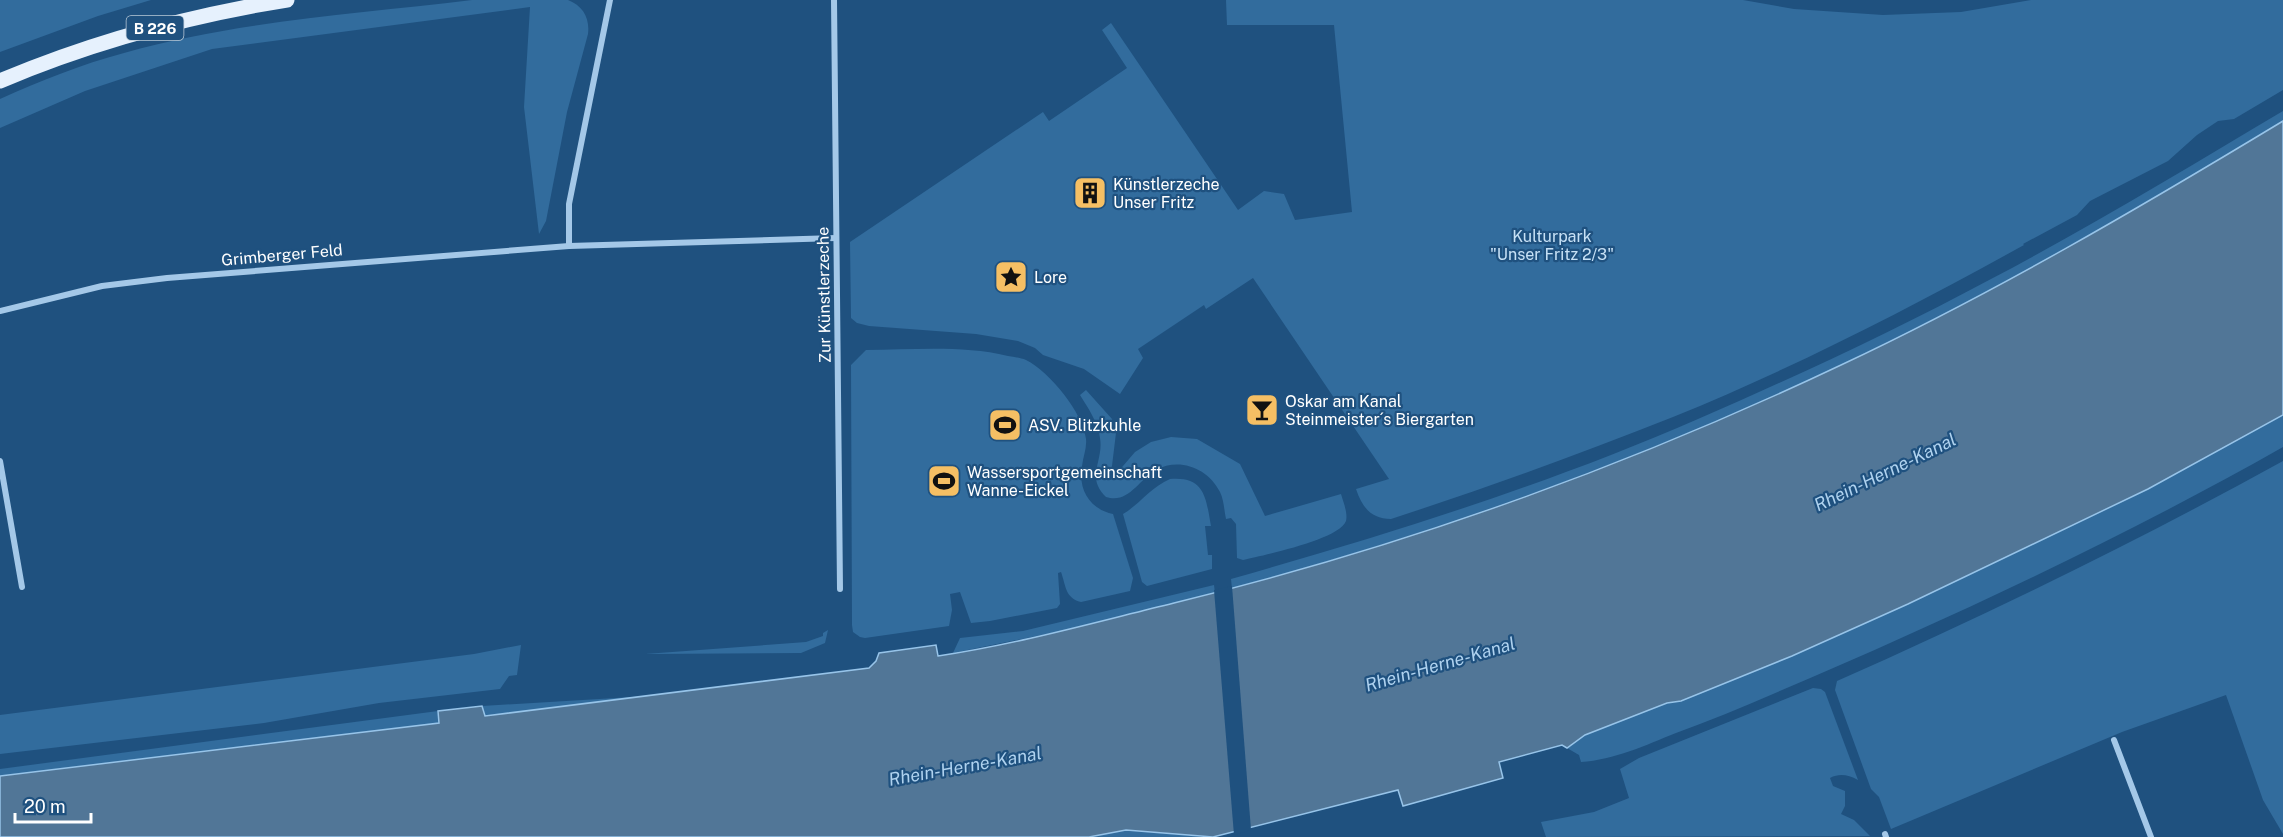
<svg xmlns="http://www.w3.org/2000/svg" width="2283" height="837" viewBox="0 0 2283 837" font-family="'Public Sans',sans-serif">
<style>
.green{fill:#326c9d}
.water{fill:#517697;stroke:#97c4e9;stroke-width:1.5}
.pier{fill:#1f517f}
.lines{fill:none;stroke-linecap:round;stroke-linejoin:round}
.street{stroke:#a4c8e8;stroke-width:6}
.primary{stroke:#e6f1fd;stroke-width:15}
.labels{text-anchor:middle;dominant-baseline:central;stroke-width:4.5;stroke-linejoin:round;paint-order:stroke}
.shield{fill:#1f517f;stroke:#bccbd9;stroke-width:1.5}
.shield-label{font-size:15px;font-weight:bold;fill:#fff}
.poi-label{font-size:16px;fill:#fff;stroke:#1f517f;text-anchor:start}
.park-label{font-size:16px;fill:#c7e1f6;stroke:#1f517f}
.street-label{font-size:16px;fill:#fff;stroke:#1f517f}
.water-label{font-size:18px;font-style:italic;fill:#afd2ef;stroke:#1f517f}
</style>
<rect width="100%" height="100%" fill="#1f517f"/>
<g class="green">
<path d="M 0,0 L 151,0 L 98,16 L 0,52 Z"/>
<path d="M 472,0 L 568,0 C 583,6 590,18 588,34 L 567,112 L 546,221 L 539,234 L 524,107 L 530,7 L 212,49 L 85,91 L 0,128 L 0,99 C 40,81 82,64 124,53 C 237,21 357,14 472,0 Z"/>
<path d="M 1226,0 L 1743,0 L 1794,9 L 1883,15 L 1961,12 L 2031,0 L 2283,0 L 2283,90 L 2234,119 L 2218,121 L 2197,135 L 2168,161 L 2090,201 L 2077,215 L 2023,244 L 2024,245 C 1910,308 1794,368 1673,417 C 1580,454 1486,488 1391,519 C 1371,519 1362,507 1356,489 L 1389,479 L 1253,278 L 1206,309 L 1204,305 L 1138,349 L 1143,358 L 1120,394 L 1084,369 L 1043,355 L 1035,348 L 1018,341 L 976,334 L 869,326 L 857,323 L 851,318 L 850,242 L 1043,112 L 1049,121 L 1127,68 L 1102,30 L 1111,23 L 1238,210 L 1264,191 L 1284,194 L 1295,220 L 1352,212 L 1334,25 L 1227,25 Z"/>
<path d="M 2283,111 L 2283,121 C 2139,208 1994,293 1841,365 C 1645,458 1441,531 1232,589 L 1231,579 C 1389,534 1547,485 1698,419 C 1797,376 1896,330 1991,279 C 2090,227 2187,168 2283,111 Z"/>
<path d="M 866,350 C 913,350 962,345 1008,356 C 1014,357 1021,358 1026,360 C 1050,372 1083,413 1086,439 C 1087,448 1083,457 1082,466 C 1078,489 1089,509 1113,514 L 1133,578 L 1130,591 L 1081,602 C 1065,598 1066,586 1061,572 L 1058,573 L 1060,604 L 1057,608 L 990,621 L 971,623 L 960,592 L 950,594 L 952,610 L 949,626 L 865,638 L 860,637 L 853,632 L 852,625 L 851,365 Z"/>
<path d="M 1086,390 L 1112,419 L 1116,433 L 1111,474 L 1117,473 L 1135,452 L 1151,442 L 1171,437 L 1197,439 L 1240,464 L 1265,516 L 1341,494 C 1343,501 1348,513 1346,521 C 1339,540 1263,555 1243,560 L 1237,558 L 1236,524 L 1231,518 L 1226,519 C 1224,510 1224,500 1220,492 C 1208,468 1179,457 1156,470 C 1138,480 1129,504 1106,497 C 1085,477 1104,461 1100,438 C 1098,422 1088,408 1080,395 Z"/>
<path d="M 2283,415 L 2283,447 C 2119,540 1947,620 1773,694 C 1741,708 1709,721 1676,733 C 1646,745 1614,760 1581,762 L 1579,755 L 1567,748 L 1585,735 L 1667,703 L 1681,701 L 1792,656 L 1908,604 L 2148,489 Z"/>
<path d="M 2283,461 L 2283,834 L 2263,800 L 2226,695 L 2122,732 L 1891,829 L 1879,797 L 1871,789 L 1835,690 L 1837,681 C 1988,614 2138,541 2283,461 Z"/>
<path d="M 1170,479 C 1205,476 1206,498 1211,526 L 1205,526 L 1208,555 L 1212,555 L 1212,569 L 1147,586 L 1142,582 L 1123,514 C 1140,504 1151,487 1170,479 Z"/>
<path d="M 1214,585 L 1215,593 L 1061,631 L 953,653 L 960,638 L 1023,631 Z"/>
<path d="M 828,630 L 825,643 L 801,653 L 645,654 L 806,642 L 823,636 L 823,633 Z"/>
<path d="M 521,645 L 517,675 L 509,676 L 500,689 L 379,703 L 264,723 L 0,754 L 0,715 L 474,654 Z"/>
<path d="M 1813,688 L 1821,689 L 1825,692 L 1858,780 C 1848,775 1840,773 1830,778 L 1833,786 L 1845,791 L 1845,806 L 1841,814 L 1854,820 L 1870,836 L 1546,837 L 1541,822 L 1594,812 L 1629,798 L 1620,769 L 1639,758 Z"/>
<path d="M 649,696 L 484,716 L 482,706 Z"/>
<path d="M 438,711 L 439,723 L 0,776 L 0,769 Z"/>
<path d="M 1126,830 L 1206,837 L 1089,837 Z"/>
</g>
<path class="water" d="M 2283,121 L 2283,415 L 2148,489 L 1908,604 L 1792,656 L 1681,701 L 1667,703 L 1585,735 L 1567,748 L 1562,745 L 1499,762 L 1503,778 L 1403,806 L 1398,790 L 1213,837 L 1126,830 L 1089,837 L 0,837 L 0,776 L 439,723 L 438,711 L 482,706 L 485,716 L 869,668 L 876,661 L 879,653 L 936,645 L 938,656 C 1018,644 1096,622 1174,603 C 1403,547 1628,466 1841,365 C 1994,293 2139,208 2283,121 Z"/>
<path class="pier" d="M 1232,586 L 1251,830 L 1234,835 L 1214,590 Z"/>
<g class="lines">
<g class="street">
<path d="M 834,0 L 840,589"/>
<path d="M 569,246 L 569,204 L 610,0"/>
<path d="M 0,311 L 102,286 L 167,278 L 569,246 L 836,238"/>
<path d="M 0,461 L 22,587"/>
<path d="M 2114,740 L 2151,837"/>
<path d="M 1885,834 L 1886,837"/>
</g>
<path class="primary" d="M 0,81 C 92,42 188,16 287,0"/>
</g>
<defs>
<g id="building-square" transform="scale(1.725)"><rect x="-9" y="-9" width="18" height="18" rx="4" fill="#f5bf64" stroke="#1f517f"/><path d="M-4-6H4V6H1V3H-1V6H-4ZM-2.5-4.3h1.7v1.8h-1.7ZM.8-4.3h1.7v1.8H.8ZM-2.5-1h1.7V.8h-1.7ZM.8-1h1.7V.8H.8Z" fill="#111"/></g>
<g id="sight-square" transform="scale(1.725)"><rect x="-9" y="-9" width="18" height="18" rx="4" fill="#f5bf64" stroke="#1f517f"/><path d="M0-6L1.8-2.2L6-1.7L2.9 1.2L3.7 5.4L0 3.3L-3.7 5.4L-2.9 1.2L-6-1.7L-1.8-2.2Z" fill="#111"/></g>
<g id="bar-square" transform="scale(1.725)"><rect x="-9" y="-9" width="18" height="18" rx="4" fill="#f5bf64" stroke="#1f517f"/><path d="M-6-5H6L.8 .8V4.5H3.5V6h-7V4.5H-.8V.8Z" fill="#111"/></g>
<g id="stadium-square" transform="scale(1.725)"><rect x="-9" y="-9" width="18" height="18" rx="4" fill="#f5bf64" stroke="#1f517f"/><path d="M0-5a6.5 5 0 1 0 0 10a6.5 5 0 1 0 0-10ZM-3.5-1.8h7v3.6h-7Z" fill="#111"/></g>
</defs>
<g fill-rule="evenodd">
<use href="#building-square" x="1090" y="193"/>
<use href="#sight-square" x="1011" y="277"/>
<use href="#bar-square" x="1262" y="410"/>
<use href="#stadium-square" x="1005" y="425"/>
<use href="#stadium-square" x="944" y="481"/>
</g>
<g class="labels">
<rect class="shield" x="126.5" y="16" width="57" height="24" rx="4.5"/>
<g class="shield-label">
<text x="155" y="28">B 226</text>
</g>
<g class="poi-label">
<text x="1113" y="184">Künstlerzeche<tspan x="1113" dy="18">Unser Fritz</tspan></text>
<text x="1034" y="277">Lore</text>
<text x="1285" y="401">Oskar am Kanal<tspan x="1285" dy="18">Steinmeister´s Biergarten</tspan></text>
<text x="1028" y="425">ASV. Blitzkuhle</text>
<text x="967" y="472">Wassersportgemeinschaft<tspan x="967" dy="18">Wanne-Eickel</tspan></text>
</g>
<g class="park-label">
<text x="1552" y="236">Kulturpark<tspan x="1552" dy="18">"Unser Fritz 2/3"</tspan></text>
</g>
<g class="street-label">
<text transform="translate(282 255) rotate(-5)">Grimberger Feld</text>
<text transform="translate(824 295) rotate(-91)">Zur Künstlerzeche</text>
</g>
<g class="water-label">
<text transform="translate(1885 472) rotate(-26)">Rhein-Herne-Kanal</text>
<text transform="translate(1440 664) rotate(-16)">Rhein-Herne-Kanal</text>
<text transform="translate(965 766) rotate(-10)">Rhein-Herne-Kanal</text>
</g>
</g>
<path d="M15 813v9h76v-9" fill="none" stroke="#ffffff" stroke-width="3"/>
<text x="24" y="813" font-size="18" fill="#ffffff" stroke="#1f517f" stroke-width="4.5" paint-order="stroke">20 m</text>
</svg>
